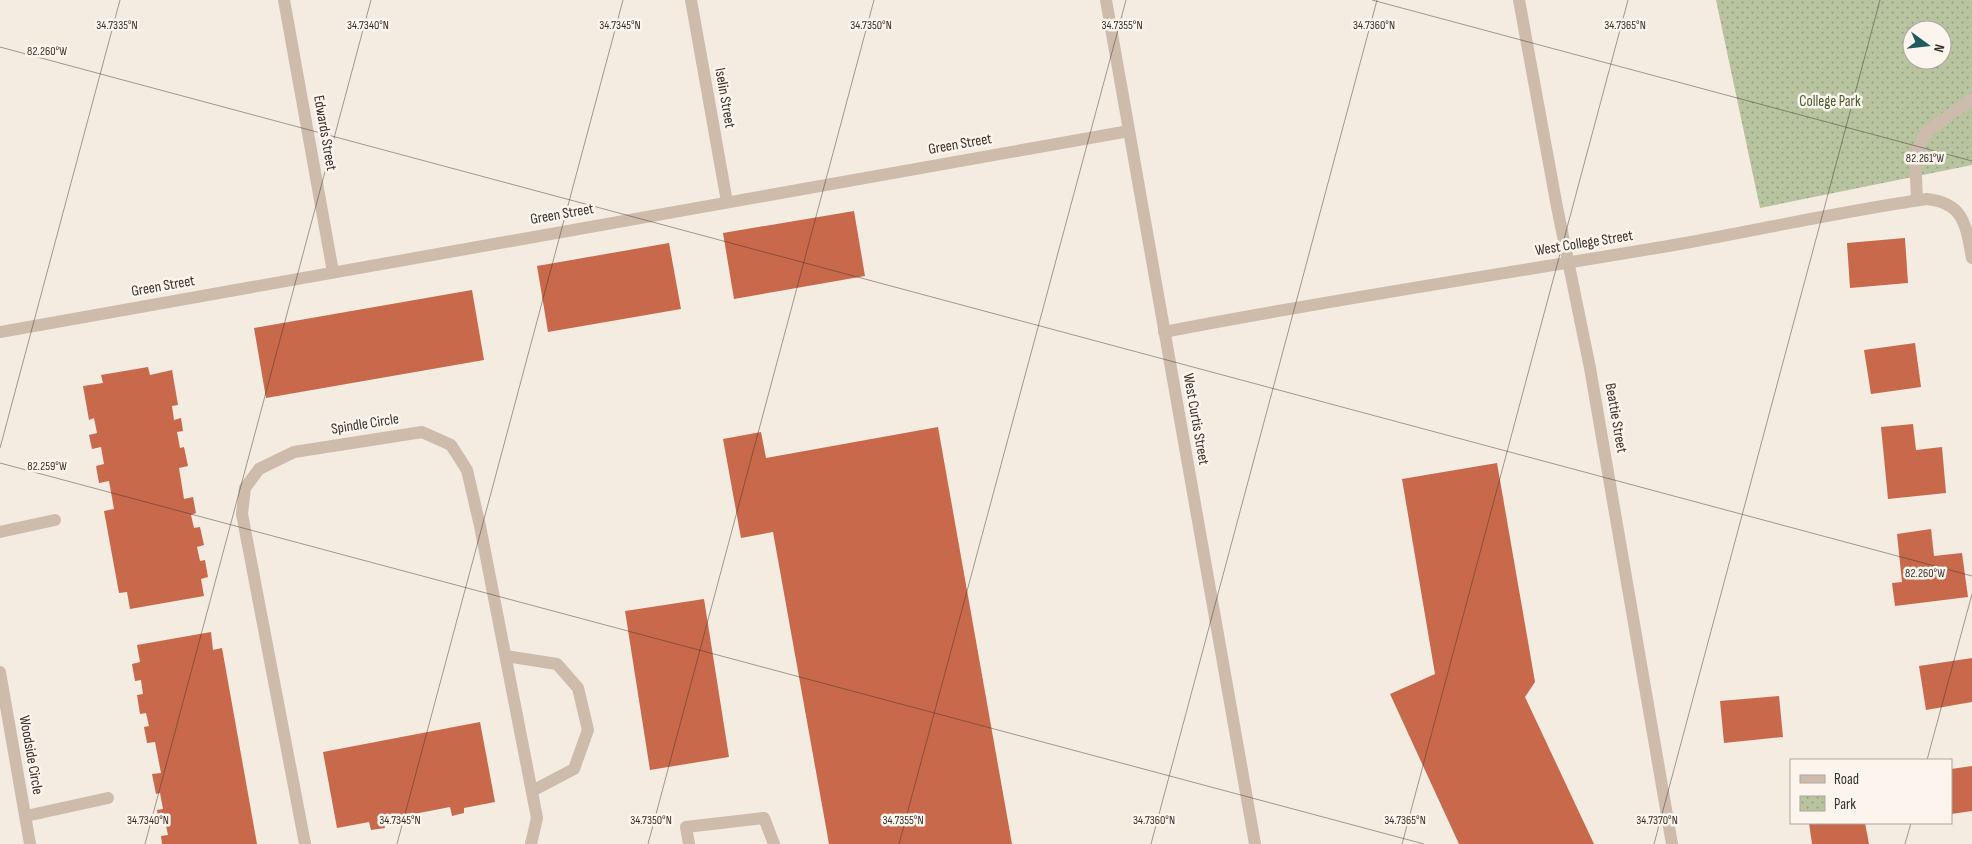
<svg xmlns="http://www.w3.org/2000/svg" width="1972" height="844" viewBox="0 0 1972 844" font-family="'Sofia Sans Condensed',sans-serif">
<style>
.park{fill:url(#park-dots);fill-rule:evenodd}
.building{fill:#c8694b}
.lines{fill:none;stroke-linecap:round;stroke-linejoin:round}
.service{stroke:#cdbbac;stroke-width:12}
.minor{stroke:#cdbbac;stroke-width:12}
.tertiary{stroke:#cdbbac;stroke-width:12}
.ticks{fill:none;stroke:#3b302b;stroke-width:1;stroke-opacity:0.45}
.labels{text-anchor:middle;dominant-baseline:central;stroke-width:5;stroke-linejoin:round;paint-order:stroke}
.street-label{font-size:15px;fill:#3b302b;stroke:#fbf5ee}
.park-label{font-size:15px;fill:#4a5a2e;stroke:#fbf5ee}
.ticks-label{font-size:12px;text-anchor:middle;fill:#3b302b;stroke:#fbf5ee;stroke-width:5;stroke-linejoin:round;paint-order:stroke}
</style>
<defs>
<pattern id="park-dots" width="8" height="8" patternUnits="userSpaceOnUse" patternTransform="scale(1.25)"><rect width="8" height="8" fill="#b8c4a0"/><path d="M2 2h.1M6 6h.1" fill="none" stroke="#97a083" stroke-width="1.8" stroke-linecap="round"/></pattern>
</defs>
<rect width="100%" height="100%" fill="#f4ebe1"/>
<path class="park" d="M 1716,0 L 1972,0 L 1972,165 L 1760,208 ZM 1912,30 L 1942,30 L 1942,60 L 1912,60 Z"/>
<g class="building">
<path d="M 854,211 L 865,276 L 734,299 L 723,233 Z"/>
<path d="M 1905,238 L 1908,283 L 1850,288 L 1847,243 Z"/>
<path d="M 669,243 L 681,309 L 548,332 L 537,266 Z"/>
<path d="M 472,290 L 484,360 L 266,398 L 254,328 Z"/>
<path d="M 1915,343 L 1921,387 L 1871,394 L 1864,350 Z"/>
<path d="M 148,367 L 150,375 L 172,370 L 178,405 L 172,406 L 174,420 L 181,418 L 183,431 L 177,432 L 180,448 L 184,447 L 188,466 L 179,468 L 184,499 L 193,497 L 196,513 L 191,515 L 194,528 L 200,527 L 204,545 L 197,547 L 200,561 L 205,560 L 208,577 L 201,579 L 204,596 L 130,609 L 127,592 L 119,593 L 104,511 L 114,509 L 109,481 L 99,483 L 96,466 L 104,464 L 101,447 L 92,449 L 89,435 L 97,433 L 94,418 L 89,420 L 83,386 L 103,383 L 101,375 Z"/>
<path d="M 1913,424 L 1916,450 L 1942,447 L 1946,493 L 1888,499 L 1881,427 Z"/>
<path d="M 938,427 L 1012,844 L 829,844 L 773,532 L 741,538 L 723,439 L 761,432 L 766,458 Z"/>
<path d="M 1497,463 L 1535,682 L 1525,697 L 1594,844 L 1459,844 L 1390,694 L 1435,674 L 1402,479 Z"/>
<path d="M 1931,529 L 1934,556 L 1962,553 L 1968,597 L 1895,606 L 1892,583 L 1902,582 L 1897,534 Z"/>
<path d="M 704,599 L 729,757 L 650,770 L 625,611 Z"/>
<path d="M 211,632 L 213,650 L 222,648 L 257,844 L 162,844 L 161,836 L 168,835 L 165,821 L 159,823 L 157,810 L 163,809 L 160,793 L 156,794 L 152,774 L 161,773 L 155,742 L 147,743 L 144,727 L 149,726 L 146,713 L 140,714 L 137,695 L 143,694 L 141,680 L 135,681 L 132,664 L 140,662 L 137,645 Z"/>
<path d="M 1972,658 L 1972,702 L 1926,710 L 1919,666 Z"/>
<path d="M 1779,696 L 1783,737 L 1724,743 L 1720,701 Z"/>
<path d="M 480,722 L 495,802 L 464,808 L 464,813 L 452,816 L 450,807 L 383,820 L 385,828 L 371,830 L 369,822 L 337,828 L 323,752 Z"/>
<path d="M 1972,766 L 1972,811 L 1951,814 L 1951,769 Z"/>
<path d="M 1809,823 L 1865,823 L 1869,844 L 1812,844 Z"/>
</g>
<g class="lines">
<g class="service">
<path d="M 1917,200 L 1915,154 L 1926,132 L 1972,99"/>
<path d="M 0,532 L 55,520"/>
<path d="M 506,656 L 557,664 L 578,688 L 588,730 L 574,769 L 532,791"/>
<path d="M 26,816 L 108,798"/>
<path d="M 689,844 L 686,827 L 764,818 L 774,844"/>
</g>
<g class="minor">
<path d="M 284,0 L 333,272"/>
<path d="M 691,0 L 727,202"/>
<path d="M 1519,0 L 1557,207 L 1590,368 L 1672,844"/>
<path d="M 0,332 L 1129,131"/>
<path d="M 1164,332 C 1333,299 1504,274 1674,245 C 1759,230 1842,211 1927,199 C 1965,203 1966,227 1972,258"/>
<path d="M 0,672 L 30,844"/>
<path d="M 305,844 L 242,514 L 245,488 L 259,469 L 294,452 L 422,432 L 451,445 L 467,470 L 480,526 L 537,818 L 531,844"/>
</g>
<path class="tertiary" d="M 1106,0 L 1255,844"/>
</g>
<path class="ticks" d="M 1372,0 L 1972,161M 0,47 L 1972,576M 0,448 L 120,0M 0,463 L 1424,844M 1927,760 L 1972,594M 145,844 L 371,0M 397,844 L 623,0M 648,844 L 874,0M 899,844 L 1126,0M 1151,844 L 1377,0M 1402,844 L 1628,0M 1654,844 L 1880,0M 1905,844 L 1911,823"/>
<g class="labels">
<g class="street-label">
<text transform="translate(725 98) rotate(80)">Iselin Street</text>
<text transform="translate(325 133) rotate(80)">Edwards Street</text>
<text transform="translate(960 144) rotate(-10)">Green Street</text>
<text transform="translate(562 214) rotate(-10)">Green Street</text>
<text transform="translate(1584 243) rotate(-9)">West College Street</text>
<text transform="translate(163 286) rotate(-10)">Green Street</text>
<text transform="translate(1616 418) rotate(80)">Beattie Street</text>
<text transform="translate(1196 419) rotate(80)">West Curtis Street</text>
<text transform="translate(365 424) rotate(-9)">Spindle Circle</text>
<text transform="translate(31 755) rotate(80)">Woodside Circle</text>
</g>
<g class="park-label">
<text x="1830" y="101">College Park</text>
</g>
</g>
<g class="ticks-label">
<text x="117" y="29">34.7335°N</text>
<text x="368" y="29">34.7340°N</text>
<text x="620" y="29">34.7345°N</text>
<text x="871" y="29">34.7350°N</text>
<text x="1122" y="29">34.7355°N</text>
<text x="1374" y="29">34.7360°N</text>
<text x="1625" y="29">34.7365°N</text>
<text x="47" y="55">82.260°W</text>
<text x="1925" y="162">82.261°W</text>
<text x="47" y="470">82.259°W</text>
<text x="1925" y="577">82.260°W</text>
<text x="148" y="824">34.7340°N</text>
<text x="400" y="824">34.7345°N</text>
<text x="651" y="824">34.7350°N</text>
<text x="903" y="824">34.7355°N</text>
<text x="1154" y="824">34.7360°N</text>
<text x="1405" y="824">34.7365°N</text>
<text x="1657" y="824">34.7370°N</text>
</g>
<rect x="1790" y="759" width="162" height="65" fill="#fbf5ee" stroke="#aea6a0"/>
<rect x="1800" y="775" width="25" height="8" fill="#cdbbac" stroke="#aea6a0"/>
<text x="1834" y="784" font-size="15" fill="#3b302b">Road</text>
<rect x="1800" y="796" width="25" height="15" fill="url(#park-dots)" stroke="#aea6a0"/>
<text x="1834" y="809" font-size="15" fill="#3b302b">Park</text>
<g transform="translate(1927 45) rotate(105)"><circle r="24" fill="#fbf5ee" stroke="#aea6a0"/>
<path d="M0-4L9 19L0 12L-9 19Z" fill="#1f5a5e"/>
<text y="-8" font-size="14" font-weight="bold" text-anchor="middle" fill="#3b302b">N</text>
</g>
</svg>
